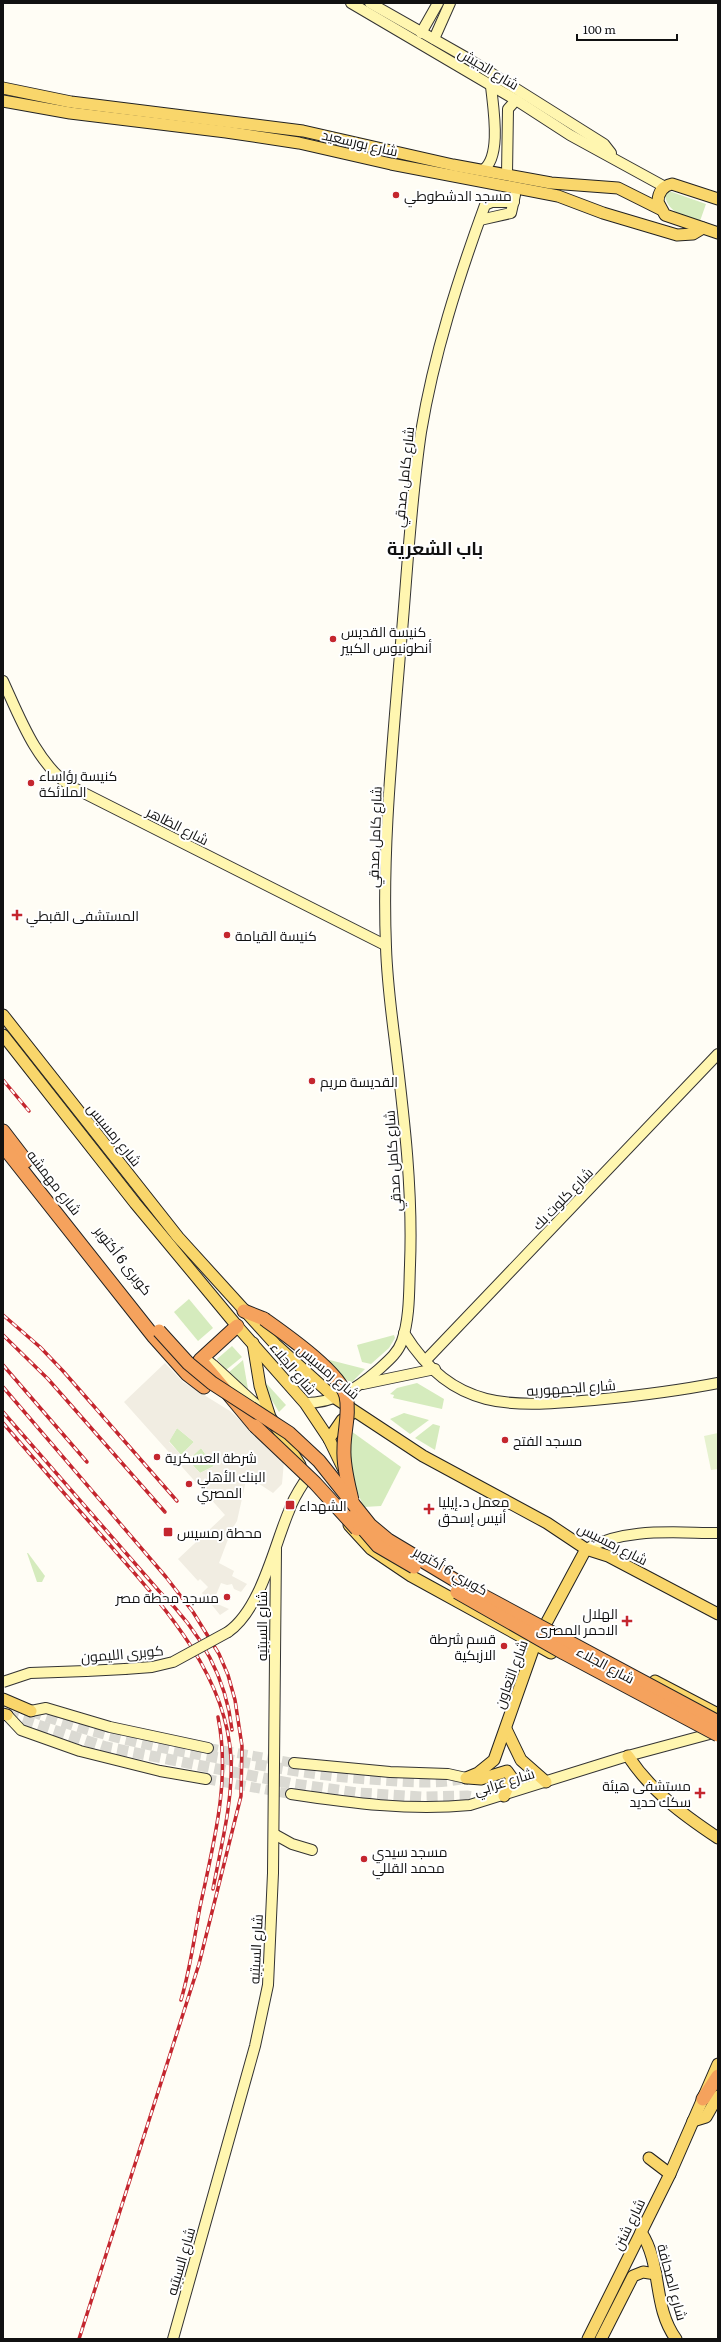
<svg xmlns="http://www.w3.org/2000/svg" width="721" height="2342" viewBox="0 0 721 2342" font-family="Literata,Cairo,serif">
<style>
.green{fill:#d5ebbd}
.pitch{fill:#e6f2cf}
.plaza{fill:#f1ede2;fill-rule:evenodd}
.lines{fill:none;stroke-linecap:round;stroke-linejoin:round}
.secondary-tunnel{stroke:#dbdad3;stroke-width:10;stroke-dasharray:10 5;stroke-linecap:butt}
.primary-tunnel{stroke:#dbdad3;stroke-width:11;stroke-dasharray:11 5.5;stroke-linecap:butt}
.secondary-casing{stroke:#333;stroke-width:12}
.primary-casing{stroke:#222;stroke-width:13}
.highway-casing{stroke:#222;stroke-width:15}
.secondary{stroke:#fff6b0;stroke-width:10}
.primary{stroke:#f9d66b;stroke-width:11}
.highway{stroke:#f5a25d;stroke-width:13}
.rail-casing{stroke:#c4262e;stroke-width:3.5}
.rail{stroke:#fff;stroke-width:2;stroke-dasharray:6;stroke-linecap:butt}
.secondary-bridge-casing{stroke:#333;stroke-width:12;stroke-linecap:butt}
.highway-bridge-casing{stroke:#222;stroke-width:15;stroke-linecap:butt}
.secondary-bridge{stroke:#fff6b0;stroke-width:10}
.highway-bridge{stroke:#f5a25d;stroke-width:13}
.poi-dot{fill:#c4262e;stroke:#fff;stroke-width:1.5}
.labels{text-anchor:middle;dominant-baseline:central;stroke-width:4;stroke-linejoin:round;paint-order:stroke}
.street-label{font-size:14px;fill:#111;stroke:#fff}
.poi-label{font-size:14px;fill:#111;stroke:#fff;text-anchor:start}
.district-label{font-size:18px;font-weight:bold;fill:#111;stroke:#fff}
</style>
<rect width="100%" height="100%" fill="#fffdf5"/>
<g class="green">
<path d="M 667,192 L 672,192 L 706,204 L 700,221 C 686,217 668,213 665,196 Z"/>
<path d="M 189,1299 L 213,1328 L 198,1341 L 174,1312 Z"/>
<path d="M 394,1335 L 395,1338 L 389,1348 L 371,1364 L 362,1362 L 357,1345 Z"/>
<path d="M 232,1346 L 242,1357 L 226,1370 L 217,1359 Z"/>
<path d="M 314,1356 L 365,1369 L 351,1383 Z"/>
<path d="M 243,1360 L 249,1395 L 228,1373 Z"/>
<path d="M 266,1383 L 286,1405 L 279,1412 L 268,1394 Z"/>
<path d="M 417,1383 L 444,1399 L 442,1409 L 393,1398 L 394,1395 L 390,1394 L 397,1388 Z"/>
<path d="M 404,1413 L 429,1420 L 410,1434 L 390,1419 Z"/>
<path d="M 433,1424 L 440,1426 L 435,1450 L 415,1438 Z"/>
<path d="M 177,1428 L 194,1442 L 181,1455 L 169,1441 Z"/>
<path d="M 351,1431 L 401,1467 L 381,1506 L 364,1507 C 351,1480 347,1461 351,1431 Z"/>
<path d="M 201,1448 L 214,1466 L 200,1473 L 188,1460 Z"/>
<path d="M 27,1553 L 28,1553 L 45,1576 L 42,1582 L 37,1582 Z"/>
</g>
<path class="pitch" d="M 718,1433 L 718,1469 L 711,1470 L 704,1436 Z"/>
<path class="plaza" d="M 165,1363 L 183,1382 L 230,1411 L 284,1461 L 282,1484 L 273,1493 L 247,1476 L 237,1521 L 232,1529 L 219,1563 L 234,1571 L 232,1576 L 247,1584 L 241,1592 L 234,1589 L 232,1584 L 227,1585 L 221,1583 L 213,1602 L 229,1609 L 220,1615 L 202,1593 L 208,1587 L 200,1579 L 198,1581 L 178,1559 L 225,1515 L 124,1402 ZM 177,1428 L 194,1442 L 181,1455 L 169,1442 ZM 201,1448 L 214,1466 L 200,1473 L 188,1460 Z"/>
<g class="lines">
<g class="secondary-tunnel">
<path d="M 208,1748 L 294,1763"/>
<path d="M 206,1779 L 291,1794"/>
</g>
<g class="primary-tunnel">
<path d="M 31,1711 C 96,1735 163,1749 231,1760 C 277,1768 322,1776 369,1779 C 401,1781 434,1785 466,1778"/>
<path d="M 7,1715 L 106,1747 L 294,1784 L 358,1793 L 422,1797 L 467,1796 L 488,1800"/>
</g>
<g class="secondary-casing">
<g id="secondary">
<path d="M 351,3 L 516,100 L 570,135 L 665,187"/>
<path d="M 370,3 L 467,58 L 604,144 L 611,153"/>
<path d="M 421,33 L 438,3"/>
<path d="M 434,39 L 450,3"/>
<path d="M 483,170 C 502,157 493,107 491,86"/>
<path d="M 507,174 L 508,109 L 516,100"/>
<path d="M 480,220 L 511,213 L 515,195"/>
<path d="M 3,681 C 20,718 36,762 70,786 L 385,945"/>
<path d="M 404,1333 C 454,1413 512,1407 594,1400 C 636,1396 677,1391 718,1383"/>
<path d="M 201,1360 L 207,1360 L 213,1365 L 263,1411"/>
<path d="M 426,1360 L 718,1054"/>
<path d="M 363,1384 L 435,1369"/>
<path d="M 305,1403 C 335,1403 356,1389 378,1370 C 388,1361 398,1353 402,1341 C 410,1318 409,1289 410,1265 C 413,1190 404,1117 395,1042 C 391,1011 387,979 386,947 C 382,850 392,752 400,654 C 407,580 410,506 421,432 C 434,354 458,279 485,205 L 492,202 L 514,202"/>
<path d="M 586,1549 C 625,1527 675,1533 718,1533"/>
<path d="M 228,1632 C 261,1609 274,1546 289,1511 C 293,1498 301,1487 308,1476"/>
<path d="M 86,1671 L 125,1669"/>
<path d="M 31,1711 L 46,1708 L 110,1727 L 208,1748"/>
<path d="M 7,1715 L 21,1730 L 80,1751 L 160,1771 L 206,1779"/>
<path d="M 294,1763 L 390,1772 L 448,1774 L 466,1778"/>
<path d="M 291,1794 C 351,1803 410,1811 470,1805 L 624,1757 L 717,1732"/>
<path d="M 274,1834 L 292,1844 L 312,1850"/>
<path d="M 173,2339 L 255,2046 L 268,1985 L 273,1873 L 276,1549"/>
</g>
</g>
<g class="primary-casing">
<g id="primary">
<path d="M 3,88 L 71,102 L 303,131 L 453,165 L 551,183 L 618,188 L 660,209"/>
<path d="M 3,101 L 70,113 L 226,132 L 299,143 L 391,164 L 558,196 L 603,213 L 677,235 L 693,234 L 703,228"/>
<path d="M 718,199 L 672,184 C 663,186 658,192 658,202 L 665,215 L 718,233"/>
<path d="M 3,1015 L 178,1237 L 275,1344 L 335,1398 L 423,1456 L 547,1523 L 586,1549 L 608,1556 L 718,1614"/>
<path d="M 3,1035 L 135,1203 L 237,1326 L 305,1403 L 329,1439 L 344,1470"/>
<path d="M 253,1343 L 260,1386 L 270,1417 L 300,1465"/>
<path d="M 329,1439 L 342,1420 L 351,1414"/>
<path d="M 349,1525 L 371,1549 L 411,1576 L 551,1653"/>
<path d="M 655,1681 L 718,1714"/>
<path d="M 3,1699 L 31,1711"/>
<path d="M 3,1714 L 7,1715"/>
<path d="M 506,1729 L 521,1760 L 546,1782"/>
<path d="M 628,1756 C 652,1792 682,1814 718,1838"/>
<path d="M 466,1778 L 478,1773 L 494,1760 L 535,1644 L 586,1549"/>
<path d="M 468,1778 L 481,1779 L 507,1771 L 512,1778 L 504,1796"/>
<path d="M 693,2121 L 706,2117 L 718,2096"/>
<path d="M 649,2158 L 670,2174"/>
<path d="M 641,2232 C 663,2266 652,2306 676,2339"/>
<path d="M 588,2339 L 670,2174 L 718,2064"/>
<path d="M 601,2339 L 633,2276 L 643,2272 L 656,2274"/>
</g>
</g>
<g class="highway-casing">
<g id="highway">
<path d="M 3,1131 L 26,1161"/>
<path d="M 3,1146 L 154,1337 L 187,1374 L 204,1387"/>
<path d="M 244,1311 L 264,1319"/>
<path d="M 237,1326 L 200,1360 L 255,1426"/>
<path d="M 703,2099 L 718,2076"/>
</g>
</g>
<use href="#secondary" class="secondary"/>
<use href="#primary" class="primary"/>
<use href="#highway" class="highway"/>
<g class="rail-casing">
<g id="rail">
<path d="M 3,1080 L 29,1111"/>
<path d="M 3,1315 L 40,1347 L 63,1371 L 177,1501"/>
<path d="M 3,1335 L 48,1379 L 165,1512"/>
<path d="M 3,1365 L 87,1462"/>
<path d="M 3,1387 L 166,1577 L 193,1612 L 219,1654 L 228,1675 L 235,1700 L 242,1746 L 241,1796 L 199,1964 L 79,2339"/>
<path d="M 3,1412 L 159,1591 C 198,1629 226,1675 232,1730"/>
<path d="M 3,1423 C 36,1461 68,1498 101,1535 C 156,1598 226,1669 231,1758 C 233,1802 221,1846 213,1889"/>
<path d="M 181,2000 C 190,1970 194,1939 200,1907 C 213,1845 231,1781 218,1717"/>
</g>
</g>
<use href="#rail" class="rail"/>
<g class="secondary-bridge-casing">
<g id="secondary-bridge">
<path d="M 125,1669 L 152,1667 L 173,1662 L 228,1632"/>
<path d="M 3,1682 L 30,1673 L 86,1671"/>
</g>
</g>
<g class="highway-bridge-casing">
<g id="highway-bridge">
<path d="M 264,1319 C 285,1334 340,1372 346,1396 C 350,1413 344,1431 344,1448 C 343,1465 348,1483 352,1500"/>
<path d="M 159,1331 L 188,1363 L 212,1383 L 289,1433 L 319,1461 L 370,1525 L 388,1540 L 463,1585 L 718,1722"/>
<path d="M 255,1426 L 315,1483 L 357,1529"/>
<path d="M 353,1517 L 378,1546 L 414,1567"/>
<path d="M 457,1592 L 564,1653 L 718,1735"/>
</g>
</g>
<use href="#secondary-bridge" class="secondary-bridge"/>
<use href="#highway-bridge" class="highway-bridge"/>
</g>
<g class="poi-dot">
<circle cx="396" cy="195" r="4"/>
<circle cx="333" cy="639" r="4"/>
<circle cx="31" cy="783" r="4"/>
<path d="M15 909h4v4h4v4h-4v4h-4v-4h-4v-4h4z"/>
<circle cx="227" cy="935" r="4"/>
<circle cx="312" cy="1081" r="4"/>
<circle cx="505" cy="1440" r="4"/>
<circle cx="157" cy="1457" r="4"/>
<circle cx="189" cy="1484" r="4"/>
<rect x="285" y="1500" width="10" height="10" rx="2"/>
<path d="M427 1503h4v4h4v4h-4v4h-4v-4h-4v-4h4z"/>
<rect x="163" y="1527" width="10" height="10" rx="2"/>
<circle cx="227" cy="1597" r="4"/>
<path d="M625 1615h4v4h4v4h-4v4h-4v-4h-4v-4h4z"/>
<circle cx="504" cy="1646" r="4"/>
<path d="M698 1787h4v4h4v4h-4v4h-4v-4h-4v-4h4z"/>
<circle cx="364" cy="1859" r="4"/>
</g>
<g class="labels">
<g class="street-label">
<text transform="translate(489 68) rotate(31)">شارع الجيش</text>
<text transform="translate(360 142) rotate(13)">شارع بورسعيد</text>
<text transform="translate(403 477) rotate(-84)">شارع كامل صدقي</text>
<text transform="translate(178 825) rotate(27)">شارع الظاهر</text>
<text transform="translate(374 837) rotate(-88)">شارع كامل صدقي</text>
<text transform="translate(115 1134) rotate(51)">شارع رمسيس</text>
<text transform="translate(392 1161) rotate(-94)">شارع كامل صدقي</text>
<text transform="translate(55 1182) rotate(52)">شارع مهمشه</text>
<text transform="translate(562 1198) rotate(-46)">شارع كلوت بك</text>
<text transform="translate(124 1260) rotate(52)">كوبرى 6 أكتوبر</text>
<text transform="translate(294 1368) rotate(50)">شارع الجلاء</text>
<text transform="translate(329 1371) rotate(40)">شارع رمسيس</text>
<text transform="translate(571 1387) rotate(-4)">شارع الجمهوريه</text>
<text transform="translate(613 1543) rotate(27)">شارع رمسيس</text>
<text transform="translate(451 1570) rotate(30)">كوبري 6 أكتوبر</text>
<text transform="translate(261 1626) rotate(-90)">شارع السبتيه</text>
<text transform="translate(122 1653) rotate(-5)">كوبرى الليمون</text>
<text transform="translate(606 1664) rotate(28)">شارع الجلاء</text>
<text transform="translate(510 1674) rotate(-70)">شارع التعاون</text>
<text transform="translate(504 1781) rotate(-17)">شارع عرابي</text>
<text transform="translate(255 1949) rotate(-87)">شارع السبتيه</text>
<text transform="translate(628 2224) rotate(-64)">شارع شنن</text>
<text transform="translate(180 2261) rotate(-74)">شارع السبتيه</text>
<text transform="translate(673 2282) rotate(75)">شارع الصحافة</text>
</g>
<g class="poi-label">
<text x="404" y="195">مسجد الدشطوطي</text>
<text x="341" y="631">كنيسة القديس<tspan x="341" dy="16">أنطونيوس الكبير</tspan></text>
<text x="39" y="775">كنيسة رؤاساء<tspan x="39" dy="16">الملائكة</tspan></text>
<text x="26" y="915">المستشفى القبطي</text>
<text x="235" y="935">كنيسة القيامة</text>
<text x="320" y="1081">القديسة مريم</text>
<text x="513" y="1440">مسجد الفتح</text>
<text x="165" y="1457">شرطة العسكرية</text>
<text x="197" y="1476">البنك الأهلي<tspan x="197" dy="16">المصري</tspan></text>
<text x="438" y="1501">معمل د.إيليا<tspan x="438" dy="16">أنيس إسحق</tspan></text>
<text x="299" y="1505">الشهداء</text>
<text x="177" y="1532">محطة رمسيس</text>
<text x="219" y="1597" text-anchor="end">مسجد محطة مصر</text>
<text x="618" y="1613" text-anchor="end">الهلال<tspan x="618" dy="16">الاحمر المصرى</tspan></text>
<text x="496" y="1638" text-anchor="end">قسم شرطة<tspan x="496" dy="16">الازبكية</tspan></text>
<text x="691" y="1785" text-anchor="end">مستشفى هيئة<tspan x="691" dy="16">سكك حديد</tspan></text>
<text x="372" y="1851">مسجد سيدي<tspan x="372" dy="16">محمد القللي</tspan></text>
</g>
<g class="district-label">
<text x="435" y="547">باب الشعرية</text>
</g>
</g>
<rect width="721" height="2342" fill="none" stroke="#111111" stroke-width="8"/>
<path d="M577 34v6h100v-6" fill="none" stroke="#111111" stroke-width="2"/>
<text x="583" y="34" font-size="12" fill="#111111" stroke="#ffffff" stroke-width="3" paint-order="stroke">100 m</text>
</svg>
